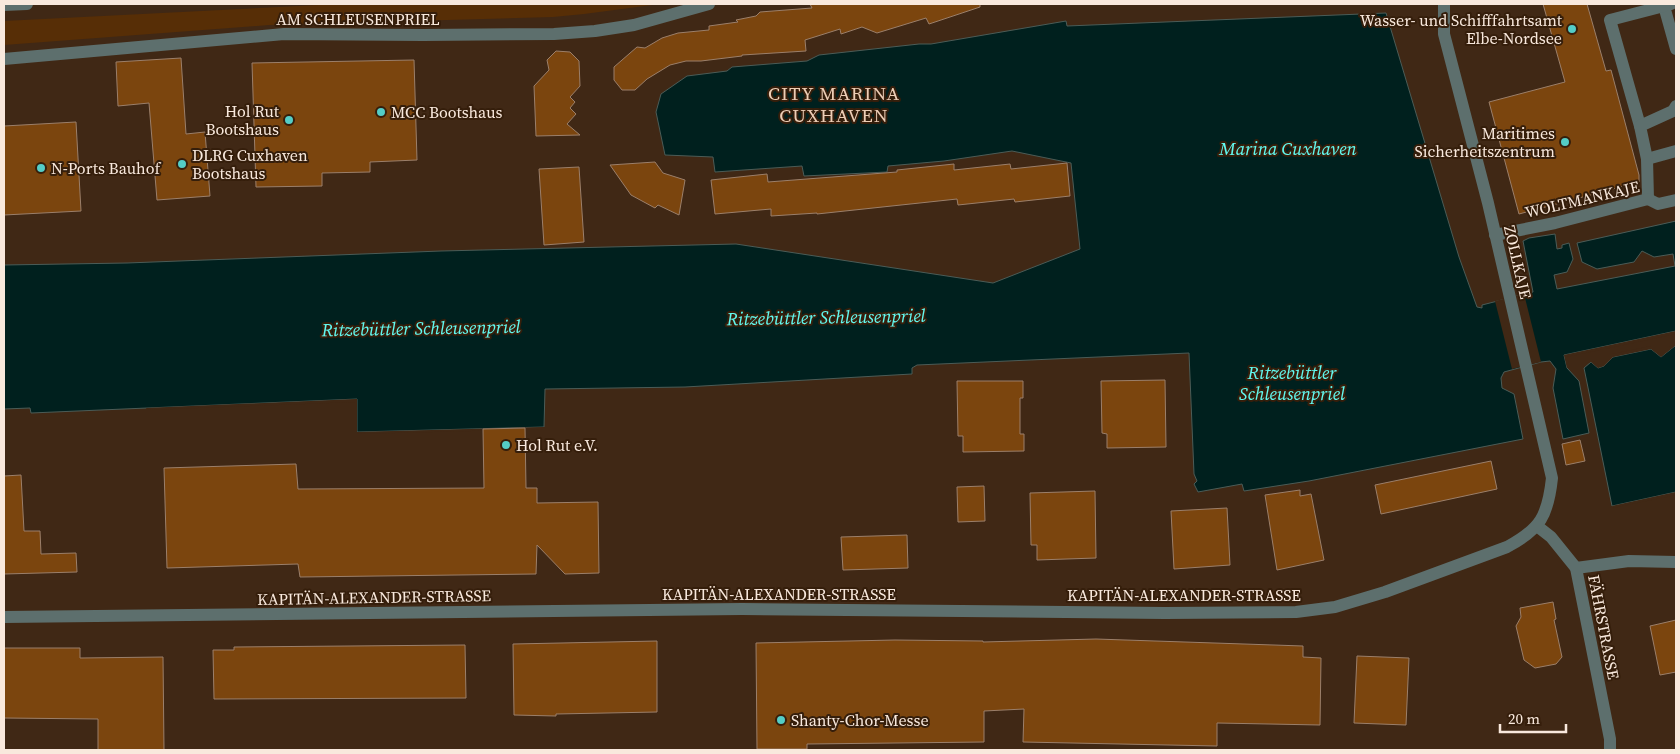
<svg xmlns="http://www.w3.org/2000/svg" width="1680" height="754" viewBox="0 0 1680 754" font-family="'Source Serif 4',serif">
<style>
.green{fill:#572e06}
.water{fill:#00201e;stroke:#4b5c57}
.pier{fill:#402815}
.building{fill:#7b450e;stroke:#9b7f6a}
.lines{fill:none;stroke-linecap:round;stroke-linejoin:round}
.service{stroke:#5d6f6d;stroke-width:12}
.minor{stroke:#5d6f6d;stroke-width:12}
.poi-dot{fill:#54cdc6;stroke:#351e0b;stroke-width:2}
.labels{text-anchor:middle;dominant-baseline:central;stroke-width:4;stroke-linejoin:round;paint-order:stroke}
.street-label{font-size:16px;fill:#f9e9dd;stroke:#351e0b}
.poi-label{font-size:16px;fill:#f9e9dd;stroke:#351e0b;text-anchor:start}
.water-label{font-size:18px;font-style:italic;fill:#62faf1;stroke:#351e0b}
.quarter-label{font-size:19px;letter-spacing:1px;fill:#edceb6;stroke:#351e0b}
</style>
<rect width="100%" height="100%" fill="#402815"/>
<path class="green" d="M 338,4 L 660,4 L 584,14 L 553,17 L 269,25 L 4,45 L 4,21 Z"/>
<g class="water">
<path d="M 1386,13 L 1459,257 L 1477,307 L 1482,308 L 1482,305 L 1533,292 L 1523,241 L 1529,238 L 1555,234 L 1557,249 L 1562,248 L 1562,245 L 1569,243 L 1573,259 L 1567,272 L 1554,275 L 1557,289 L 1675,266 L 1673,254 L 1654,257 L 1642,251 L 1634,262 L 1597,269 L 1582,262 L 1577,243 L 1676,221 L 1676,331 L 1564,355 L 1567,368 L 1579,381 L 1589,433 L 1563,439 L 1553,388 L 1556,369 L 1550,361 L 1541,362 L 1504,372 L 1501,378 L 1502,388 L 1514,394 L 1523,439 L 1309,481 L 1244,491 L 1242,484 L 1198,492 L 1194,484 L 1197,481 L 1194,474 L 1189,353 L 917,365 L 912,368 L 912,374 L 685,387 L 545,389 L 544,427 L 357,432 L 357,399 L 31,413 L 30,408 L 4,409 L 4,265 L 127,263 L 441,251 L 736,244 L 993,283 L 1080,249 L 1071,163 L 1012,151 L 944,161 L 888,166 L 887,172 L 804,176 L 802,166 L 715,172 L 713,157 L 665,155 L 656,112 L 661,94 L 687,76 L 727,71 L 732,67 L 807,61 L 819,55 L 919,44 L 931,44 L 1066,21 L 1067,26 Z"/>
<path d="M 1676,345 L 1676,492 L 1612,506 L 1584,368 L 1591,362 L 1598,368 L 1604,366 L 1613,357 L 1651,349 L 1661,357 Z"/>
</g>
<g class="pier">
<path d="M 1524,294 L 1541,362 L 1512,369 L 1495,301 Z"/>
<path d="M 1676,331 L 1676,334 L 1567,357 L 1570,367 L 1567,368 L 1564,355 Z"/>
<path d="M 1676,342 L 1676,345 L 1661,357 L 1651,349 L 1613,357 L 1604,366 L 1598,368 L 1591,362 L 1586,364 L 1591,360 L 1599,365 L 1603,364 L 1612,354 L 1651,346 L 1661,354 Z"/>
<path d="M 357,399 L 357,432 L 544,427 L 544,429 L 357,434 L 355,432 L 355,402 L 147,410 L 146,408 Z"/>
<path d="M 1676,492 L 1676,495 L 1613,508 L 1612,506 Z"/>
</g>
<g class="building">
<path d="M 810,4 L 980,4 L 980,7 L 929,24 L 926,18 L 877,33 L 862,27 L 841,34 L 840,29 L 805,40 L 806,51 L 742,55 L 742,56 L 701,61 L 686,61 L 670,65 L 647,79 L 635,90 L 622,90 L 614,80 L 614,67 L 637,47 L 645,48 L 662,38 L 678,33 L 709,30 L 709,26 L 738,22 L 736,20 L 756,16 L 760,12 L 812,8 Z"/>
<path d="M 1543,4 L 1587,4 L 1606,71 L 1611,70 L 1639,175 L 1639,182 L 1519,214 L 1489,102 L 1565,82 Z"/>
<path d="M 556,51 L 570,52 L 579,61 L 580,86 L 570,97 L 575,102 L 570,108 L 576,114 L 567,124 L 580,135 L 536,136 L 534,86 L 549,70 L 547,60 Z"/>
<path d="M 181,58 L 186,134 L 205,132 L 210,196 L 157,200 L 149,103 L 118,106 L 116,62 Z"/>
<path d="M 414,60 L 417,160 L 370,162 L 370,172 L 322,173 L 322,186 L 256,187 L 252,63 Z"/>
<path d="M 76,122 L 81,211 L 4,215 L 4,126 Z"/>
<path d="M 655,162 L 663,173 L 685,180 L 679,215 L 658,205 L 655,208 L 631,195 L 610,165 Z"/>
<path d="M 1067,163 L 1070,196 L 1015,202 L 1014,199 L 958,205 L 957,199 L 817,214 L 817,213 L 771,216 L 771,209 L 715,214 L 711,180 L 767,174 L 768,182 L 897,172 L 897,170 L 954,164 L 954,170 L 1010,164 L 1011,169 Z"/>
<path d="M 579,167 L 584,242 L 544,245 L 539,169 Z"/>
<path d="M 1165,380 L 1166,447 L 1107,448 L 1107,434 L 1102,433 L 1101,381 Z"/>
<path d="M 957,381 L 1023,381 L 1023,398 L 1020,398 L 1020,434 L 1024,434 L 1024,451 L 963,452 L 963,436 L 958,436 Z"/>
<path d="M 525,428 L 526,488 L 537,488 L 537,503 L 598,502 L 599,573 L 565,574 L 537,545 L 536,574 L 300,577 L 298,564 L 167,568 L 164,468 L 296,464 L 298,489 L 484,488 L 483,429 Z"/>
<path d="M 1580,440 L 1585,461 L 1566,465 L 1562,444 Z"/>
<path d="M 1491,461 L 1497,489 L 1381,514 L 1375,485 Z"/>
<path d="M 21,475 L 24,531 L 40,531 L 41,554 L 76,553 L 77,572 L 4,574 L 4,476 Z"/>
<path d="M 984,486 L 985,521 L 958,522 L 957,487 Z"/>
<path d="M 1300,490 L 1300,496 L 1311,494 L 1324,560 L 1277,570 L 1265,495 Z"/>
<path d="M 1095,491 L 1096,558 L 1037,560 L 1037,545 L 1031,545 L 1030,493 Z"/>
<path d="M 1227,508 L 1230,565 L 1174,569 L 1171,511 Z"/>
<path d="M 907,535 L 908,568 L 843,570 L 841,537 Z"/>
<path d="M 1553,602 L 1556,619 L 1554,620 L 1562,657 L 1556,664 L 1535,668 L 1524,660 L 1516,626 L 1521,617 L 1520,608 Z"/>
<path d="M 1676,620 L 1676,672 L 1660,675 L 1650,626 Z"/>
<path d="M 1096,639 L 1303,646 L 1303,657 L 1321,658 L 1320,725 L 1217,723 L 1217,746 L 1023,742 L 1024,709 L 984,711 L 984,742 L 807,744 L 807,749 L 757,749 L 756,643 L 895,640 L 983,641 L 983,642 Z"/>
<path d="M 657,641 L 657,712 L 556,714 L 556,716 L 514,715 L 513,644 Z"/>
<path d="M 465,645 L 466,698 L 214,699 L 213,650 L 234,650 L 234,647 Z"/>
<path d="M 4,648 L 80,648 L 80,658 L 163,657 L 164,750 L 98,750 L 98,719 L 4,718 Z"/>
<path d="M 1357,656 L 1409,658 L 1406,725 L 1354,723 Z"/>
</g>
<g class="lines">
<g class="service">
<path d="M 1671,4 L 1664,6 L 1676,49"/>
<path d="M 1640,126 L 1610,20 L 1664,6"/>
<path d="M 1647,159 L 1676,151"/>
<path d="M 1648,199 L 1647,159 L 1640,126 L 1673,111 L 1676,106"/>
<path d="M 1495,235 L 1555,223 L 1648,199 L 1658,204 L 1676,200"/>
<path d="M 1576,568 L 1629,561 L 1676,562"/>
</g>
<g class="minor">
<path d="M 4,5 L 27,4"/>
<path d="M 4,59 L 284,34 L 423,35 L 554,34 L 595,31 L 634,25 L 709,4"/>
<path d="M 1537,526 L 1551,537 L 1576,568 L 1610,739 L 1610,750"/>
<path d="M 4,617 L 742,609 L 1165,613 L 1296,612 L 1335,607 L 1385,592 L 1507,547 C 1541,529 1548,515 1552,478 L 1488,203 L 1444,34 L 1444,4"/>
</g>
</g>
<g class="poi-dot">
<circle cx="1572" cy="29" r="5"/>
<circle cx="381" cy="112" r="5"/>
<circle cx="289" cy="120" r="5"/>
<circle cx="1565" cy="142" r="5"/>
<circle cx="182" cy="164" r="5"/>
<circle cx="41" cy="168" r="5"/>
<circle cx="506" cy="445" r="5"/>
<circle cx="781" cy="720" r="5"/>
</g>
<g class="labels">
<g class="street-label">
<text x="358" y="19">AM SCHLEUSENPRIEL</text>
<text transform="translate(1582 199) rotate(-13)">WOLTMANKAJE</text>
<text transform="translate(1518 262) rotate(77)">ZOLLKAJE</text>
<text x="779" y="594">KAPITÄN-ALEXANDER-STRASSE</text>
<text x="1184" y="595">KAPITÄN-ALEXANDER-STRASSE</text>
<text transform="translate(374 597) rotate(-1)">KAPITÄN-ALEXANDER-STRASSE</text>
<text transform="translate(1604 627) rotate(79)">FÄHRSTRASSE</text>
</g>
<g class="poi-label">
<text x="1562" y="20" text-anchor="end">Wasser- und Schifffahrtsamt<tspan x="1562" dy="18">Elbe-Nordsee</tspan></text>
<text x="279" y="111" text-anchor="end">Hol Rut<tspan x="279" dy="18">Bootshaus</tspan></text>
<text x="391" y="112">MCC Bootshaus</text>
<text x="1555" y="133" text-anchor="end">Maritimes<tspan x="1555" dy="18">Sicherheitszentrum</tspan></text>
<text x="192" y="155">DLRG Cuxhaven<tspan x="192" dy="18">Bootshaus</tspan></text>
<text x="51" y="168">N-Ports Bauhof</text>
<text x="516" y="445">Hol Rut e.V.</text>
<text x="791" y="720">Shanty-Chor-Messe</text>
</g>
<g class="water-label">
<text x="1288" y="148">Marina Cuxhaven</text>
<text transform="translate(826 317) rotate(-1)">Ritzebüttler Schleusenpriel</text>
<text transform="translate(421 328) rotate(-1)">Ritzebüttler Schleusenpriel</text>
<text x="1292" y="372">Ritzebüttler<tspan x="1292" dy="21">Schleusenpriel</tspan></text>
</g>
<g class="quarter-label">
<text x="834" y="93">CITY MARINA<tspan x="834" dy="22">CUXHAVEN</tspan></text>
</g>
</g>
<rect width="1680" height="754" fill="none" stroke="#f9e9dd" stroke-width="10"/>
<path d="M1500 724v8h66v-8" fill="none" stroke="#f9e9dd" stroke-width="2.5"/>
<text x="1508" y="724" font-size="15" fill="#f9e9dd" stroke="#351e0b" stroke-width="4" paint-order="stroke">20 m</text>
</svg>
